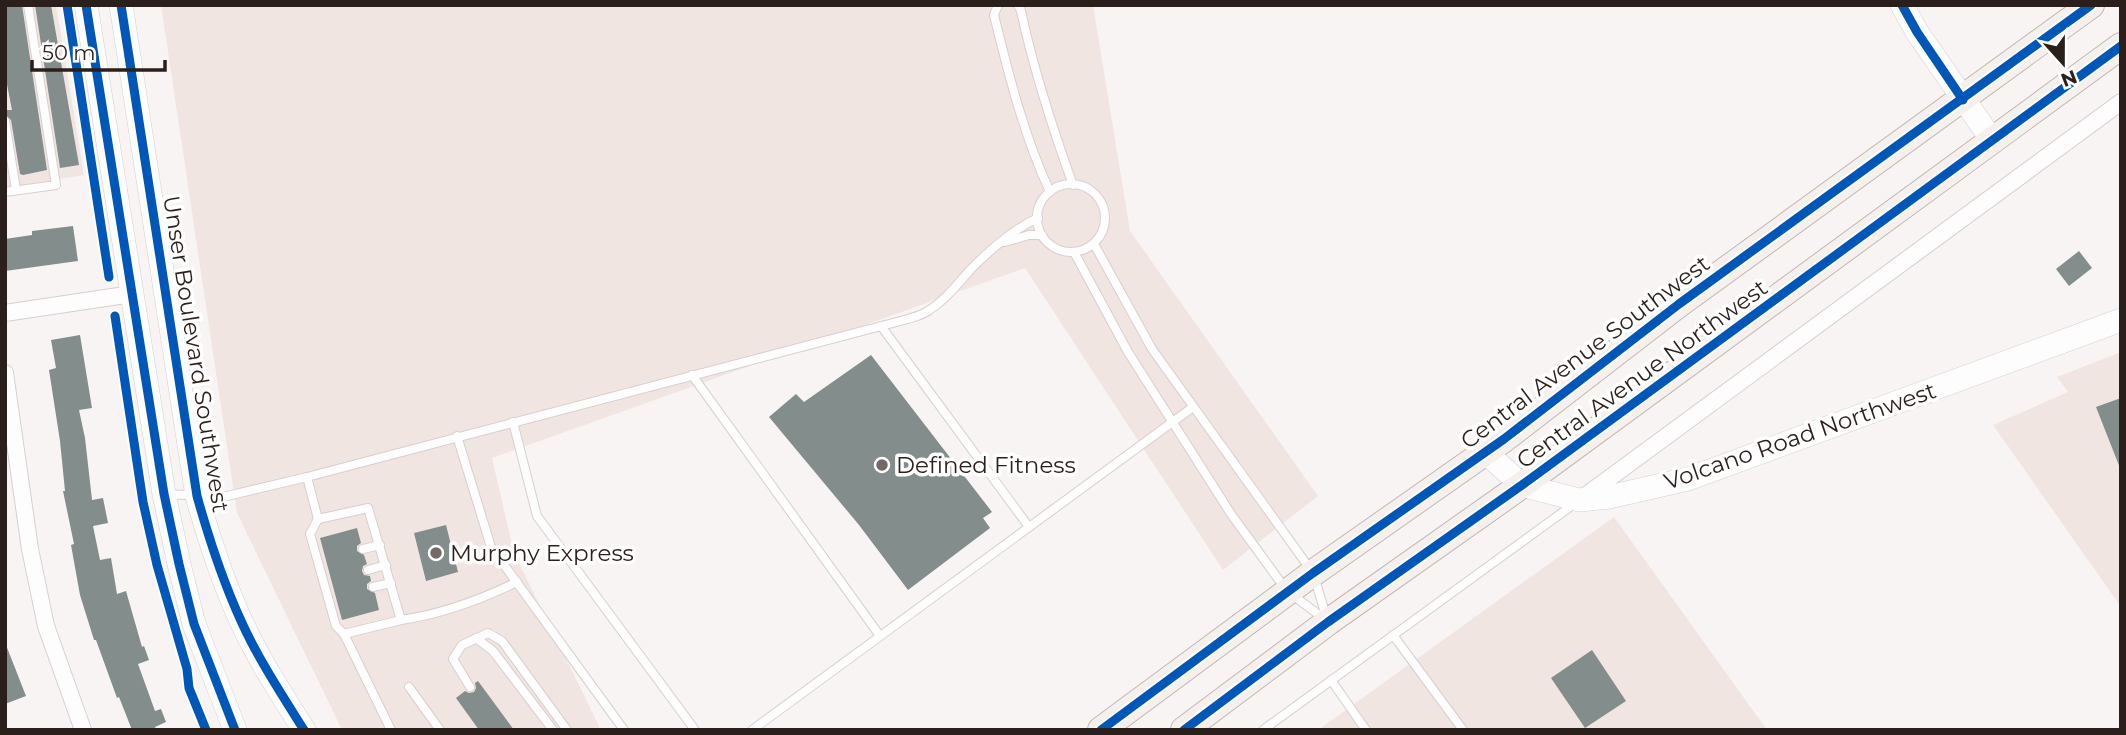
<svg xmlns="http://www.w3.org/2000/svg" width="2126" height="735" viewBox="0 0 2126 735" font-family="Montserrat,sans-serif">
<style>
.built{fill:#f1e5e2}
.building{fill:#838d8c}
.lines{fill:none;stroke-linecap:round;stroke-linejoin:round}
.lane-casing{stroke:#d7cfcd;stroke-width:10}
.street-casing{stroke:#d7cfcd;stroke-width:18}
.secondary-casing{stroke:#d7cfcd;stroke-width:24}
.primary-casing{stroke:#c4b7b3;stroke-width:28}
.lane{stroke:#fefdfd;stroke-width:8}
.street{stroke:#fefdfd;stroke-width:16}
.secondary{stroke:#fefdfd;stroke-width:23}
.primary{stroke:#f6f0ed;stroke-width:26}
.cycleway-casing{stroke:#fff;stroke-width:13}
.cycleway{stroke:#0057b8;stroke-width:9}
.poi-dot{fill:#736a67;stroke:#fff;stroke-width:2.5}
.labels{text-anchor:middle;dominant-baseline:central;stroke-width:7;stroke-linejoin:round;paint-order:stroke}
.street-label{font-size:23px;fill:#2b1f1b;stroke:#fff}
.poi-label{font-size:23px;fill:#2b1f1b;stroke:#fff;text-anchor:start}
</style>
<rect width="100%" height="100%" fill="#f8f4f3"/>
<g class="built">
<path d="M 5,5 L 56,5 L 84,175 L 5,188 Z"/>
<path d="M 161,5 L 1093,5 L 1130,231 L 1318,496 L 1223,570 L 1025,268 L 492,458 L 514,553 L 601,730 L 342,730 L 237,513 Z"/>
<path d="M 2121,352 L 2121,607 L 1993,425 L 2068,392 L 2057,377 Z"/>
<path d="M 1614,517 L 1767,730 L 1318,730 Z"/>
</g>
<g class="building">
<path d="M 5,5 L 22,5 L 47,170 L 23,175 L 20,174 L 11,120 L 5,115 L 5,110 L 12,110 L 5,74 Z"/>
<path d="M 35,5 L 51,5 L 79,165 L 60,168 Z"/>
<path d="M 73,226 L 78,261 L 5,271 L 5,239 L 32,235 L 32,231 Z"/>
<path d="M 2079,251 L 2092,268 L 2069,286 L 2056,269 Z"/>
<path d="M 80,335 L 92,408 L 79,410 L 85,438 L 92,500 L 103,498 L 108,523 L 93,526 L 100,560 L 111,558 L 117,594 L 126,591 L 142,647 L 144,646 L 149,660 L 138,664 L 155,711 L 161,709 L 166,722 L 155,727 L 156,730 L 132,730 L 119,697 L 117,698 L 96,640 L 94,640 L 80,595 L 71,545 L 74,544 L 63,491 L 65,491 L 60,441 L 49,370 L 56,368 L 51,340 Z"/>
<path d="M 871,355 L 992,512 L 983,518 L 990,528 L 908,590 L 859,525 L 769,417 L 796,394 L 804,402 Z"/>
<path d="M 2121,398 L 2121,468 L 2120,468 L 2096,407 Z"/>
<path d="M 446,525 L 458,572 L 426,581 L 414,533 Z"/>
<path d="M 357,528 L 361,543 L 357,546 L 357,551 L 364,555 L 367,564 L 363,566 L 362,571 L 364,575 L 370,576 L 371,581 L 367,584 L 367,589 L 375,593 L 379,610 L 342,620 L 320,538 Z"/>
<path d="M 6,645 L 26,696 L 5,704 L 5,646 Z"/>
<path d="M 1592,650 L 1626,701 L 1585,728 L 1551,678 Z"/>
<path d="M 478,681 L 514,730 L 479,730 L 456,698 L 465,691 L 469,693 L 474,692 L 476,688 L 475,683 Z"/>
</g>
<g class="lines">
<g class="lane-casing">
<g id="lane">
<path d="M 998,5 L 994,15 C 1009,76 1024,136 1050,192"/>
<path d="M 1018,5 L 1021,11 C 1034,71 1052,127 1073,185"/>
<path d="M 5,121 L 16,190"/>
<circle cx="1071" cy="218" r="34"/>
<path d="M 5,192 L 56,185 L 28,5"/>
<path d="M 1005,242 L 1029,235 L 1042,235"/>
<path d="M 1094,244 L 1152,349 L 1313,573 L 1327,619"/>
<path d="M 1074,252 L 1128,352 L 1231,514 L 1287,591 L 1326,620"/>
<path d="M 881,326 L 1029,527"/>
<path d="M 692,375 L 880,636"/>
<path d="M 513,422 L 537,516 L 695,730"/>
<path d="M 457,436 L 491,547 L 624,730"/>
<path d="M 307,477 L 318,519 L 310,534 L 336,626 L 344,634 L 391,730"/>
<path d="M 166,494 L 223,497 L 307,477 L 908,319 C 914,317 922,315 928,311 C 946,300 958,283 972,268 C 991,249 1013,229 1038,218"/>
<path d="M 318,519 L 368,508 L 401,620 C 442,614 480,600 517,582"/>
<path d="M 363,549 L 380,545"/>
<path d="M 368,570 L 386,565"/>
<path d="M 373,587 L 391,583"/>
<path d="M 344,634 L 401,620"/>
<path d="M 1393,635 L 1463,730"/>
<path d="M 476,638 L 493,651 L 553,730"/>
<path d="M 1331,680 L 1366,730"/>
<path d="M 409,687 L 440,730"/>
<path d="M 470,687 L 453,659 L 462,645 L 488,633 L 502,641 L 567,730"/>
<path d="M 752,730 L 1193,407"/>
<path d="M 1263,730 L 1574,504"/>
</g>
</g>
<g class="street-casing">
<g id="street">
<path d="M 5,313 L 132,294"/>
<path d="M 5,373 L 30,549 L 46,626 L 83,730"/>
<path d="M 1581,499 L 2121,102"/>
</g>
</g>
<g class="secondary-casing">
<g id="secondary">
<path d="M 86,5 L 164,494 L 179,564 L 194,624 L 235,730"/>
<path d="M 121,5 L 197,496 C 209,539 223,582 242,623 C 259,660 282,695 304,730"/>
<path d="M 1902,5 L 1917,32 L 1992,140"/>
<path d="M 1485,452 L 1522,485 L 1579,500 L 1609,497 L 1688,479 L 2121,320"/>
</g>
</g>
<g class="primary-casing">
<g id="primary">
<path d="M 1101,730 L 1313,573 L 1504,439 L 1679,304 L 2091,5"/>
<path d="M 1184,730 L 1328,622 L 1522,485 L 2121,46"/>
</g>
</g>
<use href="#lane" class="lane"/>
<use href="#street" class="street"/>
<use href="#secondary" class="secondary"/>
<use href="#primary" class="primary"/>
<g class="cycleway-casing">
<g id="cycleway">
<path d="M 67,5 L 109,277"/>
<path d="M 86,5 L 164,494 L 179,564 L 194,624 L 235,730"/>
<path d="M 121,5 L 197,496 C 209,539 223,582 242,623 C 259,660 282,695 304,730"/>
<path d="M 1902,5 L 1917,32 L 1963,100"/>
<path d="M 115,316 L 143,502 L 157,565 L 187,669 L 189,688 L 206,730"/>
<path d="M 1101,730 L 1313,573 L 1504,439 L 1679,304 L 2091,5"/>
<path d="M 1184,730 L 1328,622 L 1522,485 L 2121,46"/>
</g>
</g>
<use href="#cycleway" class="cycleway"/>
</g>
<g class="poi-dot">
<circle cx="882" cy="465" r="7"/>
<circle cx="436" cy="553" r="7"/>
</g>
<g class="labels">
<g class="street-label">
<text transform="translate(1585 352) rotate(-37)">Central Avenue Southwest</text>
<text transform="translate(196 354) rotate(81)">Unser Boulevard Southwest</text>
<text transform="translate(1642 374) rotate(-36)">Central Avenue Northwest</text>
<text transform="translate(1800 436) rotate(-19)">Volcano Road Northwest</text>
</g>
<g class="poi-label">
<text x="896" y="465">Defined Fitness</text>
<text x="450" y="553">Murphy Express</text>
</g>
</g>
<rect width="2126" height="735" fill="none" stroke="#2b1f1b" stroke-width="14"/>
<g transform="translate(2063 63) rotate(159)" stroke="#ffffff" stroke-width="5" paint-order="stroke">
<path d="M0-5L12 26L0 18L-12 26Z" fill="#2b1f1b"/>
<text y="-10" font-size="19" font-weight="bold" text-anchor="middle" fill="#2b1f1b">N</text>
</g>
<path d="M32 60v10h133v-10" fill="none" stroke="#2b1f1b" stroke-width="3.5"/>
<text x="42" y="60" font-size="21" fill="#2b1f1b" stroke="#ffffff" stroke-width="5" paint-order="stroke">50 m</text>
</svg>
